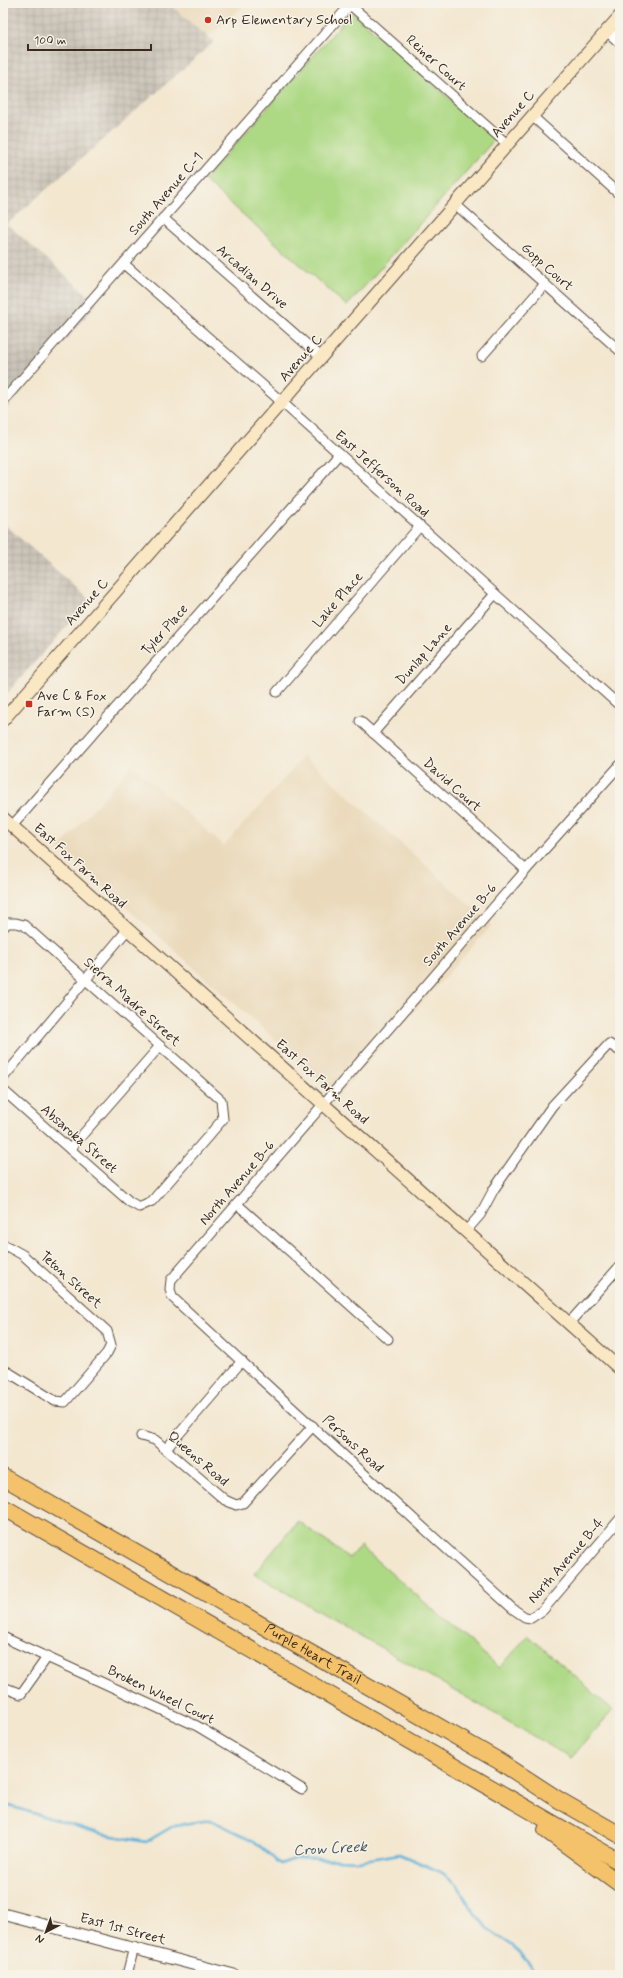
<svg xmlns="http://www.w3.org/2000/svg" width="623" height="1978" viewBox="0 0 623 1978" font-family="Mynerve,sans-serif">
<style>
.built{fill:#ead9ba}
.industrial{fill:url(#industrial-grid)}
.grass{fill:#add985;stroke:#748252}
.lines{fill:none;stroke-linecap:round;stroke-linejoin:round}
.stream{stroke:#5bb1d8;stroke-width:2.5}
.minor-casing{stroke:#574639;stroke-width:11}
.tertiary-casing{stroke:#574639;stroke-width:13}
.secondary-casing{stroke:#574639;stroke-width:14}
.motorway-casing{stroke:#574639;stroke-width:18}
.minor{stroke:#fff;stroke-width:9}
.tertiary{stroke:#fff;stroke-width:11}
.secondary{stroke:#fae7c3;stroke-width:12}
.motorway{stroke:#f3c26a;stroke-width:16}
.poi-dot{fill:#c8321e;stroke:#f7f3e8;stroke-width:1.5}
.labels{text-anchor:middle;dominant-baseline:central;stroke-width:3;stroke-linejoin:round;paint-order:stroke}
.poi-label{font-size:14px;fill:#3b2a1e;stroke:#f7f3e8;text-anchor:start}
.street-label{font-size:14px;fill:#3b2a1e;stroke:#f7f3e8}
.water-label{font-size:15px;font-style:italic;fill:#46595f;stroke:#f7f3e8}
</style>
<defs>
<pattern id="industrial-grid" width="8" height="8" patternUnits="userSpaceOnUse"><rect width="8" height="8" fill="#cac3b8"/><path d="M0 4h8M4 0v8" fill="none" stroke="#aea89e"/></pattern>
</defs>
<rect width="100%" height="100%" fill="#f7f3e8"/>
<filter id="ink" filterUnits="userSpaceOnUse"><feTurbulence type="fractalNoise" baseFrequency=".025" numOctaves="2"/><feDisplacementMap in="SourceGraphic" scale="8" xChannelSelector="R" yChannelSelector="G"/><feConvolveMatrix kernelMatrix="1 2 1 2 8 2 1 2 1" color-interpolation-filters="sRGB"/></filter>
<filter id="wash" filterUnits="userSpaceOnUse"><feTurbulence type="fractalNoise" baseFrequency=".012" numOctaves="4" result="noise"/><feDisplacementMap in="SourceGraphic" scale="16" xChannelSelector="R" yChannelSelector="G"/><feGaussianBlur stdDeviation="0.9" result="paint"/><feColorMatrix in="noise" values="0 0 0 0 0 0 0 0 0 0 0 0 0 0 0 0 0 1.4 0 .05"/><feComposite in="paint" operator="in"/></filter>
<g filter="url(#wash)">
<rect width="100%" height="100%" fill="#f3e7d0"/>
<g class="built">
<path d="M 168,3 L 247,3 L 208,37 Z"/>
<path d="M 304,756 L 492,925 L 338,1095 L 59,848 L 132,765 L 224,846 Z"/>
</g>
<g class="industrial">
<path d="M 3,3 L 168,3 L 214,42 L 7,224 L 97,303 L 3,413 Z"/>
<path d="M 3,523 L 90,600 L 3,698 Z"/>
</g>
<g class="grass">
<path d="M 352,12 L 495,139 L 347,306 L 204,180 Z"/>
<path d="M 298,1521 L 349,1558 L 360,1546 L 500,1668 L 528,1635 L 613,1710 L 571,1758 L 254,1574 Z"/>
</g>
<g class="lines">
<path class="stream" d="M 3,1804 L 102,1834 L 146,1842 L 175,1825 L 211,1820 L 254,1841 L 280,1864 L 298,1858 L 359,1861 L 399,1854 L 441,1872 L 457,1884 L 468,1903 L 488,1929 L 513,1946 L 530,1965 L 534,1975"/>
</g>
</g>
<g filter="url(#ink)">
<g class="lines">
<g class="minor-casing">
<g id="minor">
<path d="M 348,3 L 507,144"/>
<path d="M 532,116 L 620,195"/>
<path d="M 455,204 L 620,351"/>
<path d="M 163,218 L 321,357"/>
<path d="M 124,264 L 275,396 L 620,706"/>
<path d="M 482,356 L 545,284"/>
<path d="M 3,401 L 350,5"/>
<path d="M 277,692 L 420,526"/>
<path d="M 360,721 L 526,870"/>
<path d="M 373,733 L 495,594"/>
<path d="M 620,765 L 526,870 L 171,1280 L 170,1289 L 172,1297 C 285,1402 399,1506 513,1609 L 525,1617 L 531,1618 L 543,1610 L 620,1519"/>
<path d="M 12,826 L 339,454"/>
<path d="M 3,928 L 7,923 L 16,923 L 24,925 L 221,1100 L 223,1119 L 152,1201 L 139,1207 L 130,1202 L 3,1090"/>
<path d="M 3,1078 L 128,929"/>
<path d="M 70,1149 L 160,1046"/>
<path d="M 237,1204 L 388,1339"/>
<path d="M 466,1231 L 480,1215 L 494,1189 L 552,1106 L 609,1044 L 620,1051"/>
<path d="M 3,1244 L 23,1255 L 107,1331 L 111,1345 L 107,1353 L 65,1402 L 55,1401 L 3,1369"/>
<path d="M 569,1323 L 620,1266"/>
<path d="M 141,1436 L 155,1440 L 225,1500 L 236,1505 L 243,1503 L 313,1426"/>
<path d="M 166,1449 L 242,1361"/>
<path d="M 3,1637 L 197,1726 L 302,1789"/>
<path d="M 3,1687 L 21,1694 L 48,1656"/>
<path d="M 127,1975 L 134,1947"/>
</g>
</g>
<g class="tertiary-casing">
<g id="tertiary">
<path d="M 607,30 L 620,42"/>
<path d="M 3,1914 L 234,1975"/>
</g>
</g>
<g class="secondary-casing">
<g id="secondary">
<path d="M 3,720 L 620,16"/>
<path d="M 3,818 L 620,1369"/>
</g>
</g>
<g class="motorway-casing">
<g id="motorway">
<path id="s1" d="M 3,1477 L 499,1761 L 559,1800 L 620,1835"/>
<path d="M 3,1507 L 620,1862"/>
<path d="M 546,1830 L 620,1884"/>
</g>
</g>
<use href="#minor" class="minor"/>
<use href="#tertiary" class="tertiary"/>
<use href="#secondary" class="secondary"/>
<use href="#motorway" class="motorway"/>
</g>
</g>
<g class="poi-dot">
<circle cx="208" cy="20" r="4"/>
<rect x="25" y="700" width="8" height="8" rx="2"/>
</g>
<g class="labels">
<g class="poi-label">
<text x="216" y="20">Arp Elementary School</text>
<text x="37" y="696">Ave C &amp; Fox<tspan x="37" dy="16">Farm (S)</tspan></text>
</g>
<g class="street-label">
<text transform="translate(436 63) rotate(42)">Reiner Court</text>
<text transform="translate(513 114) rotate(-49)">Avenue C</text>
<text transform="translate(166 194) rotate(-49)">South Avenue C-1</text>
<text transform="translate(547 267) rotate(42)">Gopp Court</text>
<text transform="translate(252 277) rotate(41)">Arcadian Drive</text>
<text transform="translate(301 358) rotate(-49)">Avenue C</text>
<text transform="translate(382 474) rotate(42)">East Jefferson Road</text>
<text transform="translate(338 600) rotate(-49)">Lake Place</text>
<text transform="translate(87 602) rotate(-49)">Avenue C</text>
<text transform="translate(165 630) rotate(-49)">Tyler Place</text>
<text transform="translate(424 654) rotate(-49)">Dunlap Lane</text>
<text transform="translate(452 785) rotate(42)">David Court</text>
<text transform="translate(80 866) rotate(42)">East Fox Farm Road</text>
<text transform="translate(460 925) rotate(-49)">South Avenue B-6</text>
<text transform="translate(132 1002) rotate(42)">Sierra Madre Street</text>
<text transform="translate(322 1082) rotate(42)">East Fox Farm Road</text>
<text transform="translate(79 1139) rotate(41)">Absaroka Street</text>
<text transform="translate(237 1183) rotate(-49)">North Avenue B-6</text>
<text transform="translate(71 1280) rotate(42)">Teton Street</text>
<text transform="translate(353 1444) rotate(43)">Persons Road</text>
<text transform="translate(198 1459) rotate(41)">Queens Road</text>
<text transform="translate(566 1561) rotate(-49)">North Avenue B-4</text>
<text stroke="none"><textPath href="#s1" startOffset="357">Purple Heart Trail</textPath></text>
<text transform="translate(161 1695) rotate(26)">Broken Wheel Court</text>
<text transform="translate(123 1929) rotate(15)">East 1st Street</text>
</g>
<g class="water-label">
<text transform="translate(330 1849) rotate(-3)">Crow Creek</text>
</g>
</g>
<rect width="623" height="1978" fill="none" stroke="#f7f3e8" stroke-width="16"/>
<g transform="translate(46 1932) rotate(221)" stroke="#f7f3e8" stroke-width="3" paint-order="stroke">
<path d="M0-3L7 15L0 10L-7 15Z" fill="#3b2a1e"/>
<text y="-6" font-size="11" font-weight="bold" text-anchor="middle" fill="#3b2a1e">N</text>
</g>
<path d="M28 44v6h123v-6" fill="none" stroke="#3b2a1e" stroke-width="2"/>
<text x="34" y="44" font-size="12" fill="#3b2a1e" stroke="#f7f3e8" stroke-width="3" paint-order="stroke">100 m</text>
</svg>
